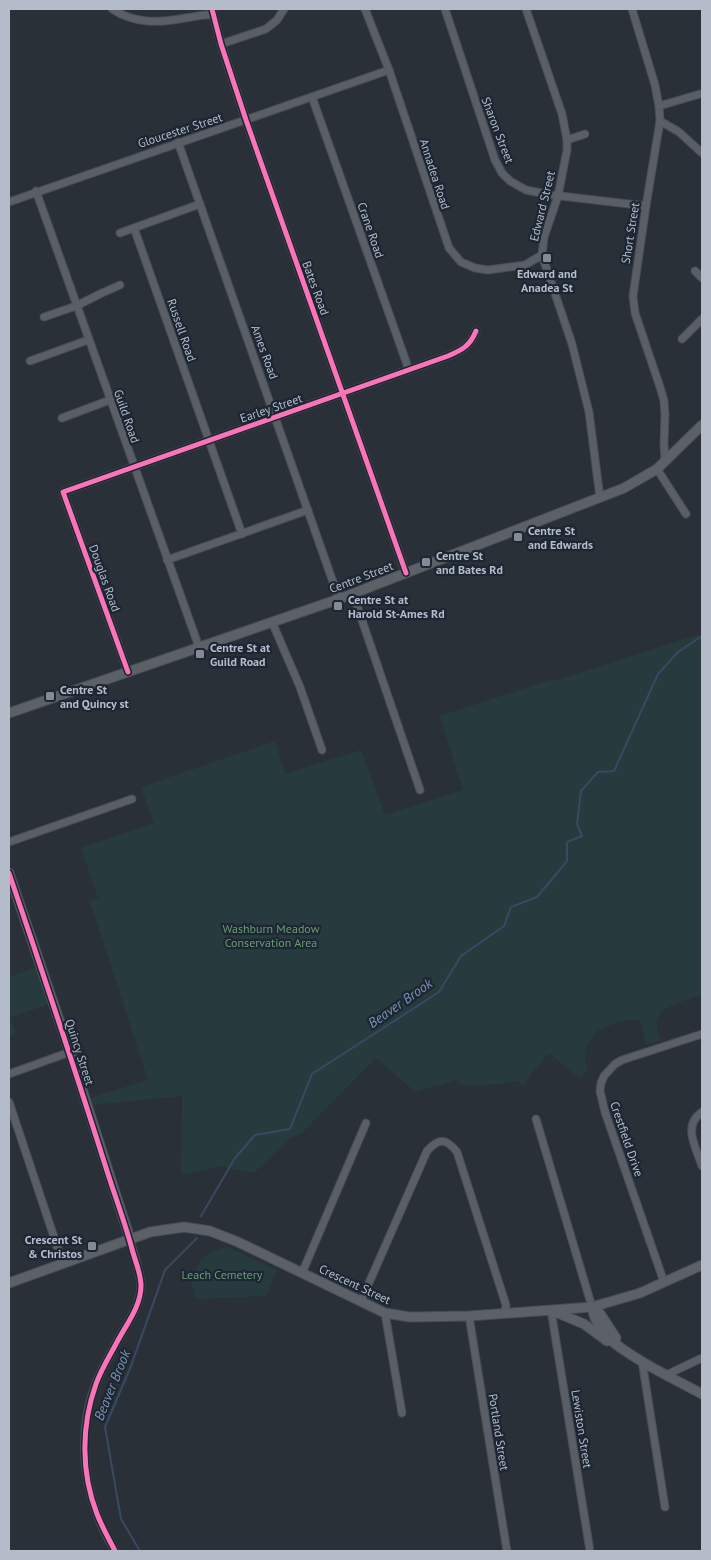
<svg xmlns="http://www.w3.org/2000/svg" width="711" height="1560" viewBox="0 0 711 1560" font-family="'PT Sans',sans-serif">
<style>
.green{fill:#273a3e}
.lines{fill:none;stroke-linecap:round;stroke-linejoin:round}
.stream{stroke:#384963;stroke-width:2}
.minor-casing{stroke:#484c53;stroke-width:9}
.major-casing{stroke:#484c55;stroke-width:11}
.minor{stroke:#5a5e66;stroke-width:7}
.major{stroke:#5c6168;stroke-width:9}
.cycleway-casing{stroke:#1d2633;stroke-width:8}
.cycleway{stroke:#fb73b8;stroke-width:5}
.poi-dot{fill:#848b96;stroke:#1d2633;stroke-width:2}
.labels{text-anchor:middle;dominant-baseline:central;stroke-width:4.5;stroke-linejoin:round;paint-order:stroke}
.street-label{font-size:12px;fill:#b4bcc9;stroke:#1d2633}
.poi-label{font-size:12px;font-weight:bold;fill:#b4bcc9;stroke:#1d2633;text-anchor:start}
.park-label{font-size:12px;fill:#6b9a76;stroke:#1d2633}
.water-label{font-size:14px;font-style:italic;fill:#7c92b1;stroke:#1d2633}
</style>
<rect width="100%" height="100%" fill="#2a3038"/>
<g class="green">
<path d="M 697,635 L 702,635 L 702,995 C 688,1000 660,1005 657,1021 C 656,1027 659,1035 661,1041 L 646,1045 L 640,1020 C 633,1017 604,1026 598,1031 C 593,1036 587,1045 585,1052 C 584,1057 587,1066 588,1071 L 579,1077 C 568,1071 560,1061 550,1054 L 546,1056 L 522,1086 L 519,1081 L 482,1086 L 464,1085 L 459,1083 L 456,1080 L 415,1092 L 376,1058 L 302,1133 L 289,1139 L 254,1173 L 227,1168 L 222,1166 L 181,1175 L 182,1096 L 93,1105 L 90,1098 L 148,1080 L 90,901 L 98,898 L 81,848 L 154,823 L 141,787 L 275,741 L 285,774 L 361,750 L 385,815 L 463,790 L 440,716 L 553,679 L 554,681 Z"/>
<path d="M 36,967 L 48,1004 L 10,1018 L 16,1034 L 9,1037 L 9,977 Z"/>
<path d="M 228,1247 L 277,1270 L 266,1296 L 196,1299 L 190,1278 C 201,1258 205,1252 228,1247 Z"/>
</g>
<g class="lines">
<g class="stream">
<path d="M 201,1216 L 235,1158 L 255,1135 L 290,1129 L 312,1074 L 439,992 L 461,956 L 504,926 L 511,907 L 537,897 L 567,861 L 567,842 L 582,836 L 577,824 L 581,791 L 598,772 L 614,771 L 658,674 L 678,652 L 702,636"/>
<path d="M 140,1551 L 121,1519 L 105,1427 L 131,1366 L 165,1270 L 197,1238"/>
</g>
<g class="minor-casing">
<g id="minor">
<path d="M 112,9 C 135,24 159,23 185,18 C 194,17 204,14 213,15"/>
<path d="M 212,9 L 221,44 L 246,120 L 406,573"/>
<path d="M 365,9 L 389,70 L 449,248 L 461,262 L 475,268 L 488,270 L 525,265 L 542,255"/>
<path d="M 445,9 L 495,160 L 502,173 L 510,181 L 526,190 L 552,195 L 646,206"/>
<path d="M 526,9 L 562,114 L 567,140 L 567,150 L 558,196 L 544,237 L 542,255 L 572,344 L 589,412 L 600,498"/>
<path d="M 632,9 L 655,85 L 659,106 L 660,121 L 646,206 L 633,296 L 635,313 L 660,387 L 664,401 L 665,415 L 664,443 L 665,461"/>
<path d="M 221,44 L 266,29 L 277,20 L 284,9"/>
<path d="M 312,97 L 409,370"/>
<path d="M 659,106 L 700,94"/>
<path d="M 660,121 L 679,132 L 702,153"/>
<path d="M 567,140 L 585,134"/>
<path d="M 178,142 L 339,599"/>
<path d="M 36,191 L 199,647"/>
<path d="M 9,202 L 389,70"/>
<path d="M 134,228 L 242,534"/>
<path d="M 120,233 L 200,204"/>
<path d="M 695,271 L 702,278"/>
<path d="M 44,317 L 76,306 L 102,293 L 120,285"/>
<path d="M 682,339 L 702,319"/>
<path d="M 30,361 L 88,340"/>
<path d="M 62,418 L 110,400"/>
<path d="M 657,469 L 686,514"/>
<path d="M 167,560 L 308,510"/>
<path d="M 353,594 L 420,790"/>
<path d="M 272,622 L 300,687 L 322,750"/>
<path d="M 128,672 L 63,492 L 448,356 C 462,350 470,346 476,331"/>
<path d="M 9,842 L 132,799"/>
<path d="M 9,1074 L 70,1052"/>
<path d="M 9,1102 L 63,1264"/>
<path d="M 702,1112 C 682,1126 696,1147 702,1166"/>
<path d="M 536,1119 L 592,1307"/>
<path d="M 302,1273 L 366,1123"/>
<path d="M 664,1282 L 605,1112 L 600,1091 L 601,1083 L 604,1076 L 615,1064 L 622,1060 L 702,1034"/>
<path d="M 361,1301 L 427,1151 C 439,1138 446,1138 457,1152 L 506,1305 L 505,1313"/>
<path d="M 551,1310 L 590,1551"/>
<path d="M 385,1313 L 402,1413"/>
<path d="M 469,1316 L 507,1551"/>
<path d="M 642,1361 L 665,1507"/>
<path d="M 666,1375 L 702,1358"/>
<path d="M 115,1551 C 108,1539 101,1527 97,1514 C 81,1473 80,1424 96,1383 C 101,1371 107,1360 113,1349 C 123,1329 140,1309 141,1287 C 141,1271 133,1254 130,1239"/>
</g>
</g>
<g class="major-casing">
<g id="major">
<path d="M 9,713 L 339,599 L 624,488 L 657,469 L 702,425"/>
<path d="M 9,873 L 70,1052 L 130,1239"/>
<path d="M 9,1283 L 150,1232 L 184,1227 L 210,1231 L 238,1242 L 385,1313 L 410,1317 L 469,1316 L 592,1307 L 640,1293 L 702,1265"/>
<path d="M 592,1307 C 594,1318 600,1330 608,1338 C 634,1360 672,1378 702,1394"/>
<path d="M 592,1307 L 599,1312 L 616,1338"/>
<path d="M 553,1311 L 584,1324 L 607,1341"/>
</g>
</g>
<use href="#minor" class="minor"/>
<use href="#major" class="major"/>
<g class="cycleway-casing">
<g id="cycleway">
<path d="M 212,9 L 221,44 L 246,120 L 406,573"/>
<path d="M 128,672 L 63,492 L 448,356 C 462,350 470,346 476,331"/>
<path d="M 9,873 C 43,973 76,1073 108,1174 C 116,1199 125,1223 132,1249 C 135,1261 141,1273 141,1286 C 141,1307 125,1326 116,1344 C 109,1357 101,1370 96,1384 C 81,1426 81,1473 97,1514 C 102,1527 109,1539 115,1551"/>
</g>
</g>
<use href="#cycleway" class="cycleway"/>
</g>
<g class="poi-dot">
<rect x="542" y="253" width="10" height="10" rx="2.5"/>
<rect x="513" y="532" width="10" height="10" rx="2.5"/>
<rect x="421" y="557" width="10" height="10" rx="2.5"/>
<rect x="333" y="601" width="10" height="10" rx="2.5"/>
<rect x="195" y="649" width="10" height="10" rx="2.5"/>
<rect x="45" y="691" width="10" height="10" rx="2.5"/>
<rect x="87" y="1241" width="10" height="10" rx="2.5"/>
</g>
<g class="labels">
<g class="street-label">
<text transform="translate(180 130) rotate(-18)">Gloucester Street</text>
<text transform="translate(498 130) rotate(69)">Sharon Street</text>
<text transform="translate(435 174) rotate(72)">Annadea Road</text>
<text transform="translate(542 206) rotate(-76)">Edward Street</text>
<text transform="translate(371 230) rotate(71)">Crane Road</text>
<text transform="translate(630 233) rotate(-81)">Short Street</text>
<text transform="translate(316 288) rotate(70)">Bates Road</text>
<text transform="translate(182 330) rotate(71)">Russell Road</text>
<text transform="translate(265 352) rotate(70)">Ames Road</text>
<text transform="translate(271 408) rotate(-19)">Earley Street</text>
<text transform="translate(127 416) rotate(71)">Guild Road</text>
<text transform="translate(361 577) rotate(-21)">Centre Street</text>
<text transform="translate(105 578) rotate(70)">Douglas Road</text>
<text transform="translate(80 1052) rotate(72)">Quincy Street</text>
<text transform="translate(627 1139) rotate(71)">Crestfield Drive</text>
<text transform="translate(355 1284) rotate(25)">Crescent Street</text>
<text transform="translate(582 1429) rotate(81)">Lewiston Street</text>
<text transform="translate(499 1432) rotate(81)">Portland Street</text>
</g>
<g class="poi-label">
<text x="547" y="273" text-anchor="middle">Edward and<tspan x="547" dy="14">Anadea St</tspan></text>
<text x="528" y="530">Centre St<tspan x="528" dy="14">and Edwards</tspan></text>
<text x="436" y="555">Centre St<tspan x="436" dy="14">and Bates Rd</tspan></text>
<text x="348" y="599">Centre St at<tspan x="348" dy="14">Harold St-Ames Rd</tspan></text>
<text x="210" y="647">Centre St at<tspan x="210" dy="14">Guild Road</tspan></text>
<text x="60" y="689">Centre St<tspan x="60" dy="14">and Quincy st</tspan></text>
<text x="82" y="1239" text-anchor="end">Crescent St<tspan x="82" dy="14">&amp; Christos</tspan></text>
</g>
<g class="park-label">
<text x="271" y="928">Washburn Meadow<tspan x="271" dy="14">Conservation Area</tspan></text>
<text x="222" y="1274">Leach Cemetery</text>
</g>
<g class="water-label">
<text transform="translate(400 1003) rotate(-35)">Beaver Brook</text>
<text transform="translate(112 1385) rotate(-68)">Beaver Brook</text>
</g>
</g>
<rect width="711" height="1560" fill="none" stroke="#b4bcc9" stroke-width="20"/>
</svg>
